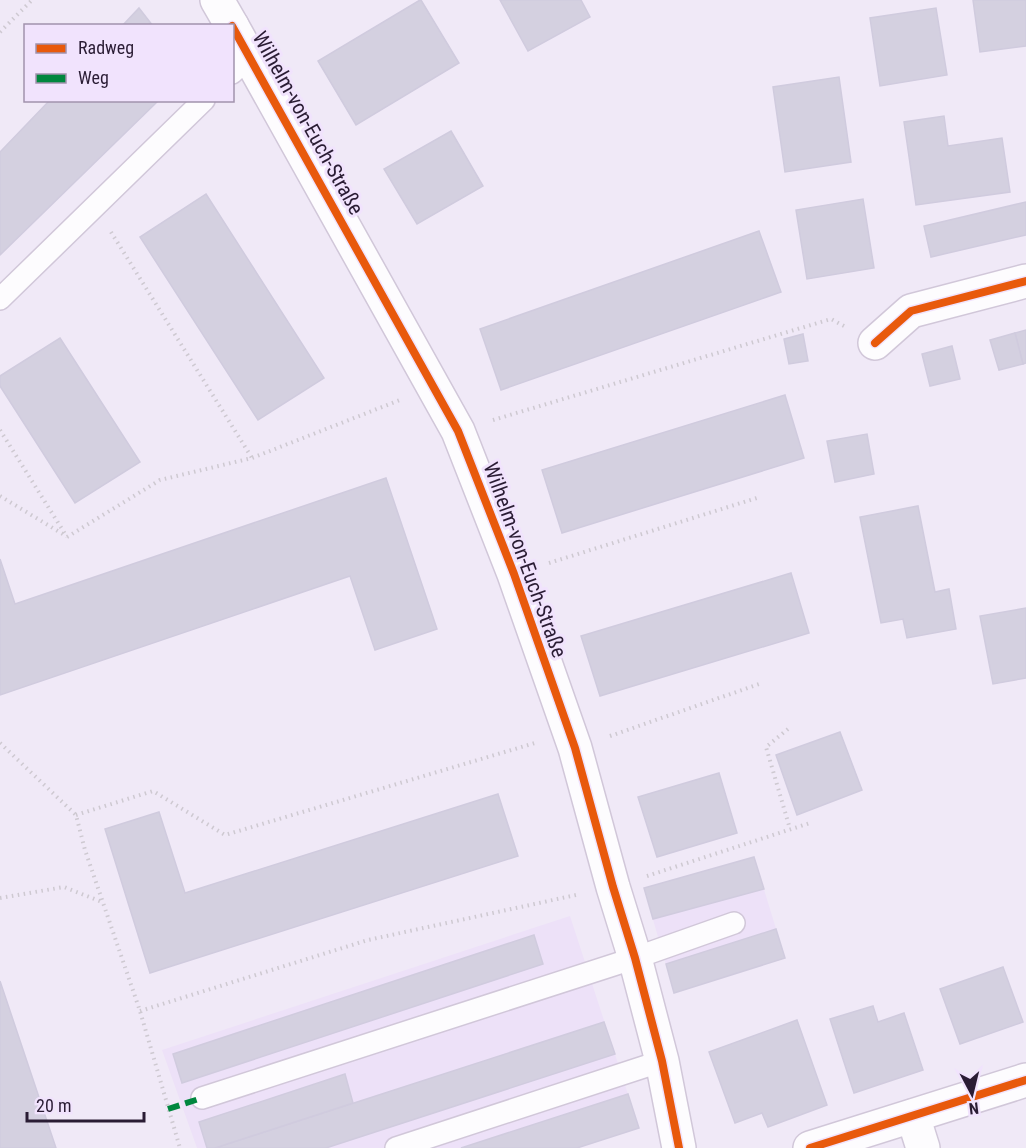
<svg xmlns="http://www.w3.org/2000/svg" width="1026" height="1148" viewBox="0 0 1026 1148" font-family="'Roboto Condensed',sans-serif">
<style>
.built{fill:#ede1f8}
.building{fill:#d4d0e0;stroke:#d0cbde;stroke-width:1.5}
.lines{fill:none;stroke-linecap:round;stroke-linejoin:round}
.service-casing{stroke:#d1c7d9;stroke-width:24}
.minor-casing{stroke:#d1c7d9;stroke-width:36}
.path{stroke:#cec9d1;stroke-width:4;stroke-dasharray:1.5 4.5;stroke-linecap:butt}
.service{stroke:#fdfcfe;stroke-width:21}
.minor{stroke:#fdfcfe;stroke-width:33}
.quiet{stroke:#00873e;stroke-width:6;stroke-dasharray:12 6;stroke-linecap:butt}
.cycleway-casing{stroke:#f1e3fd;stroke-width:11}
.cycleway{stroke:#e8590c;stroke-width:8}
.labels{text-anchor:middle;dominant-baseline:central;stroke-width:6;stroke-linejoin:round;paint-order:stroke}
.street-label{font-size:21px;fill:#2a1c34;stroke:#f1e3fd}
</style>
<rect width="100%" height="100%" fill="#f0e9f7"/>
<g class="built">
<path d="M 754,857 L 785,958 L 674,993 L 644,888 Z"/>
<path d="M 570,916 L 639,1128 L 577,1148 L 197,1148 L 162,1050 Z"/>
</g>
<g class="building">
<path d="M 420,0 L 421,0 L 459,63 L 356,125 L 318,61 Z"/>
<path d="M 500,0 L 581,0 L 590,17 L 528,51 Z"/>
<path d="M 973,0 L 1026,0 L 1026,46 L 980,52 Z"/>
<path d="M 139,8 L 153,26 L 122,26 Z"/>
<path d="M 936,8 L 947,75 L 880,86 L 870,18 Z"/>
<path d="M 839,77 L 851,162 L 785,172 L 773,87 Z"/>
<path d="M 50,100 L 159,100 L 0,255 L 0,152 Z"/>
<path d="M 944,116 L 948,146 L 1002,138 L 1010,192 L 916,205 L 904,122 Z"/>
<path d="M 451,131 L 483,186 L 417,224 L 384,169 Z"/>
<path d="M 206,194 L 324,378 L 258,420 L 140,237 Z"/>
<path d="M 863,199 L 874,268 L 807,279 L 796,210 Z"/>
<path d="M 1026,202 L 1026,235 L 931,257 L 924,226 Z"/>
<path d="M 759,231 L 781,292 L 501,390 L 480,329 Z"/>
<path d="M 1026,330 L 1026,363 L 1023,364 L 1015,333 Z"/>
<path d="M 1015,333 L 1023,364 L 999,370 L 990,340 Z"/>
<path d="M 803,334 L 808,361 L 789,364 L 784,339 Z"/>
<path d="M 60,338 L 140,462 L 75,503 L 0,386 L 0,376 Z"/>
<path d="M 952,346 L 960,379 L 930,386 L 922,354 Z"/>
<path d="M 785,395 L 804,458 L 562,533 L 542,470 Z"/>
<path d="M 867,434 L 874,474 L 835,482 L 827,441 Z"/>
<path d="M 386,478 L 437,629 L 375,650 L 350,576 L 0,695 L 0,559 L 15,604 Z"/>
<path d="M 918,506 L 935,592 L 949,589 L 956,629 L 907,638 L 903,619 L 881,623 L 860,517 Z"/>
<path d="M 791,573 L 809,633 L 600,696 L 581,636 Z"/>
<path d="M 1026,608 L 1026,678 L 993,684 L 980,616 Z"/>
<path d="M 840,732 L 862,790 L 797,815 L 776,755 Z"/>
<path d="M 719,773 L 737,833 L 657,857 L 638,797 Z"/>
<path d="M 498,794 L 518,856 L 150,973 L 105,829 L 159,812 L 185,893 Z"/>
<path d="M 754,857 L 764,889 L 653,919 L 644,888 Z"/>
<path d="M 776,929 L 785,958 L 674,993 L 666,964 Z"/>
<path d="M 534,935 L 543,964 L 182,1083 L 173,1054 Z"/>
<path d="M 1003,967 L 1023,1022 L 960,1044 L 940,989 Z"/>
<path d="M 0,981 L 56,1148 L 0,1148 Z"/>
<path d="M 873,1006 L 878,1022 L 904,1013 L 923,1070 L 854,1093 L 830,1019 Z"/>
<path d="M 797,1020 L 827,1105 L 768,1127 L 762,1113 L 735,1123 L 709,1052 Z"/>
<path d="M 604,1022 L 615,1054 L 326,1148 L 215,1148 Z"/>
<path d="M 345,1074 L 353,1103 L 215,1148 L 207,1148 L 199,1122 Z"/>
<path d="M 628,1094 L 639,1128 L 577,1148 L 461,1148 Z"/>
</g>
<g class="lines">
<g class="service-casing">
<g id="service">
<path d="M 232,73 L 250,56"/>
<path d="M 0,299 L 204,100"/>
<path d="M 202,1098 L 635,958 L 734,923"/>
<path d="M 396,1148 L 662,1061"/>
</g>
</g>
<g class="minor-casing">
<g id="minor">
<path d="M 217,0 L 232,26"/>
<path d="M 232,26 L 458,431 L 514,574 L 575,748 L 613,887 L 635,958 L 662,1061 L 679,1148"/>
<path d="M 875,343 L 911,311 L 1026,281"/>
<path d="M 913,1116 L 923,1148"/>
<path d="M 810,1148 L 1026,1080"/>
</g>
</g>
<g class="path">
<path d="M 0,32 L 32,0"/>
<path d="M 111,232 L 252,458"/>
<path d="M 493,420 L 831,319 L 844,326"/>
<path d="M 0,430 L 67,537"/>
<path d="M 0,496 L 66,536"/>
<path d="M 67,537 L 160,480 L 252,458 L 400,400"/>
<path d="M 549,563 L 760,497"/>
<path d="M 788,729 L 766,747 L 790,829"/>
<path d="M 610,736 L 762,683"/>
<path d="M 0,743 L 76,815 L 85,850 L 140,1011 L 180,1148"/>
<path d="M 76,815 L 153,791 L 225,835 L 535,743"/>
<path d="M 647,876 L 810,823"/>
<path d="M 0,898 L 64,887 L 102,902"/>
<path d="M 140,1011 L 368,940 L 576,895"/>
</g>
<use href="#service" class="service"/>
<use href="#minor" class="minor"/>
<path class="quiet" d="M 168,1109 L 202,1098"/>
<g class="cycleway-casing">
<g id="cycleway">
<path d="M 232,26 L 458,431 L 514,574 L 575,748 L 613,887 L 635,958 L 662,1061 L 679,1148"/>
<path d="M 875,343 L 911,311 L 1026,281"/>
<path d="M 810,1148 L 1026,1080"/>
</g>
</g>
<use href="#cycleway" class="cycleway"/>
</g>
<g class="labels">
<g class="street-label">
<text transform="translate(308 123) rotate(61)">Wilhelm-von-Euch-Straße</text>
<text transform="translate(525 560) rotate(70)">Wilhelm-von-Euch-Straße</text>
</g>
</g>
<rect x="24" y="24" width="210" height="78" fill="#f1e3fd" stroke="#a193ad" stroke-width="1.5"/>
<rect x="36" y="44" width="30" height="9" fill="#e8590c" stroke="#a193ad" stroke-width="1.5"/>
<text x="78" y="54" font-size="18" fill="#2a1c34">Radweg</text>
<rect x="36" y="74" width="30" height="9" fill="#00873e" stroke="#a193ad" stroke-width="1.5"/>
<text x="78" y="84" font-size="18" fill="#2a1c34">Weg</text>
<g transform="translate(972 1094) rotate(173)" stroke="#f1e3fd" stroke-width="4.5" paint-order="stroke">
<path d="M0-4.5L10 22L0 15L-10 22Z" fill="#2a1c34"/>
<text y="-9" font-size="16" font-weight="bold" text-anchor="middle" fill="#2a1c34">N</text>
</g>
<path d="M27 1112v9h117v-9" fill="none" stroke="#2a1c34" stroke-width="3"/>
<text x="36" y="1112" font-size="18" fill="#2a1c34" stroke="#f1e3fd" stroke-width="4.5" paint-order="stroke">20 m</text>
</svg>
